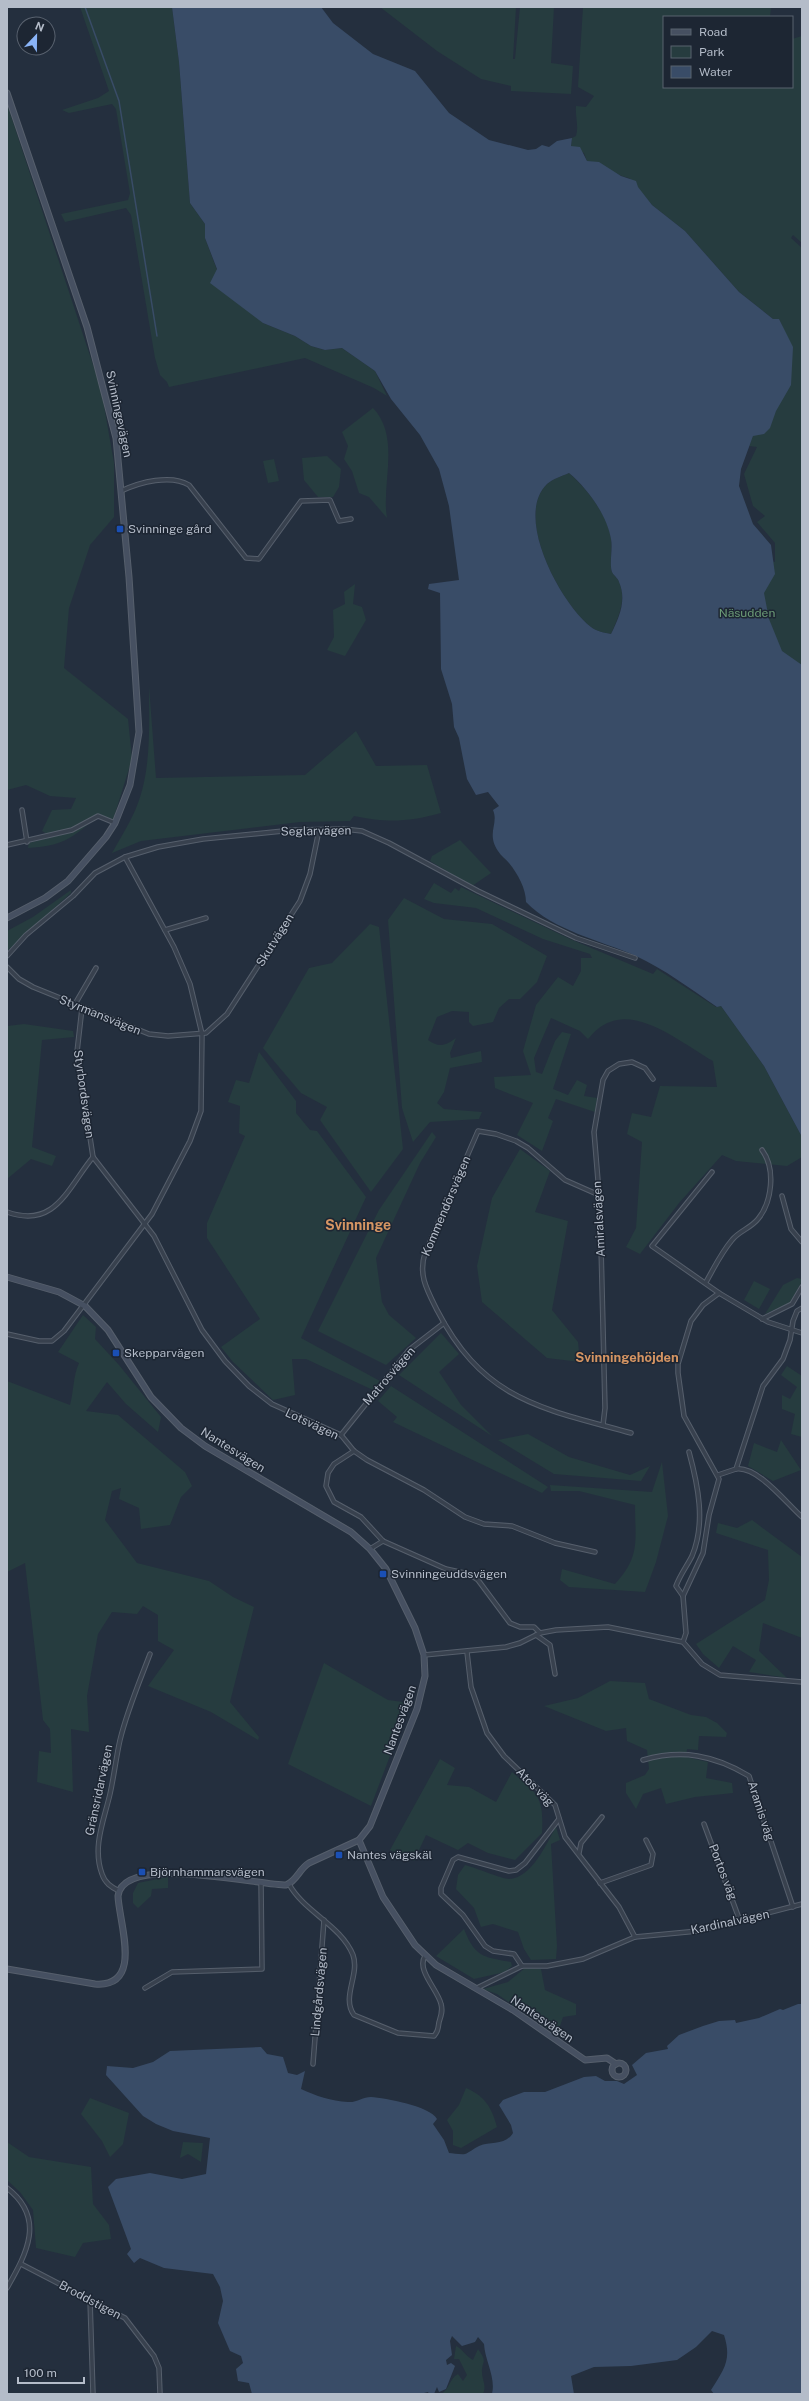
<svg xmlns="http://www.w3.org/2000/svg" width="809" height="2401" viewBox="0 0 809 2401" font-family="'Public Sans',sans-serif">
<style>
.green{fill:#263c3f}
.water{fill:#394c67;fill-rule:evenodd}
.lines{fill:none;stroke-linecap:round;stroke-linejoin:round}
.stream{stroke:#394c67;stroke-width:1.5}
.street-casing{stroke:#565f6c;stroke-width:5.5}
.secondary-casing{stroke:#565f6c;stroke-width:7}
.street{stroke:#38414e;stroke-width:3.5}
.secondary{stroke:#465061;stroke-width:5}
.transit-dot{fill:#1a4fb4;stroke:#1d2633;stroke-width:1.5}
.labels{text-anchor:middle;dominant-baseline:central;stroke-width:3;stroke-linejoin:round;paint-order:stroke}
.street-label{font-size:12px;fill:#b4bcc9;stroke:#1d2633}
.poi-label{font-size:12px;fill:#b4bcc9;stroke:#1d2633;text-anchor:start}
.park-label{font-size:12px;fill:#6b9a76;stroke:#1d2633}
.neighbourhood-label{font-size:13px;font-weight:bold;fill:#d59563;stroke:#1d2633}
.quarter-label{font-size:14px;font-weight:bold;fill:#d59563;stroke:#1d2633}
</style>
<rect width="100%" height="100%" fill="#242f3e"/>
<g class="green">
<path d="M 80,7 L 172,7 L 179,62 L 190,203 L 205,224 L 205,238 L 217,270 L 263,323 L 295,336 L 311,346 L 325,350 L 342,348 L 375,371 L 387,396 L 374,388 L 305,358 L 169,387 L 167,382 L 160,375 L 155,358 L 131,215 L 126,208 L 65,222 L 61,214 L 128,200 L 130,193 L 116,109 L 112,104 L 69,113 L 62,110 L 98,98 L 109,91 Z"/>
<path d="M 380,7 L 516,7 L 513,59 L 515,59 L 520,7 L 554,7 L 551,63 L 573,66 L 571,94 L 511,91 L 511,86 L 481,79 L 437,51 Z"/>
<path d="M 583,7 L 771,7 L 770,17 L 664,17 L 664,87 L 792,87 L 792,39 L 802,36 L 802,243 L 793,235 L 791,238 L 802,248 L 802,933 L 676,533 L 775,562 L 775,543 L 757,522 L 765,516 L 753,506 L 744,474 L 757,447 L 749,446 L 753,436 L 791,377 L 782,325 L 779,319 L 773,319 L 739,292 L 685,231 L 652,205 L 629,178 C 613,175 603,163 587,161 L 584,153 L 571,146 L 572,138 L 576,136 C 579,126 575,116 576,106 L 586,107 L 594,96 L 578,87 Z"/>
<path d="M 7,104 L 101,389 L 114,463 L 114,517 L 90,545 L 69,608 L 64,668 L 128,719 L 132,759 L 113,820 L 95,818 C 72,839 61,846 28,848 L 29,843 L 52,837 L 42,831 L 52,810 L 71,809 L 76,798 L 50,796 L 26,785 L 7,790 Z"/>
<path d="M 373,408 C 401,438 381,483 387,518 L 369,497 L 359,493 L 352,471 L 344,459 L 348,446 L 342,432 Z"/>
<path d="M 327,456 L 341,469 L 339,487 L 333,497 L 318,497 L 304,480 L 302,458 Z"/>
<path d="M 274,459 L 279,481 L 268,483 L 263,461 Z"/>
<path d="M 569,473 C 587,489 607,514 611,538 C 613,549 609,563 612,572 C 614,576 618,578 619,582 C 627,600 618,618 611,634 C 605,633 596,631 591,627 C 562,605 513,517 547,484 C 553,479 562,476 569,473 Z"/>
<path d="M 355,584 L 353,604 L 362,607 L 366,620 L 345,656 L 327,650 L 334,637 L 333,610 L 345,604 L 344,592 Z"/>
<path d="M 149,686 L 156,778 L 305,775 L 356,731 L 376,766 L 427,765 L 441,813 C 408,822 388,823 354,816 L 350,821 L 300,822 L 141,841 L 112,853 C 119,840 127,828 133,815 C 152,776 149,729 149,686 Z"/>
<path d="M 460,840 L 491,873 L 472,886 L 430,861 L 432,856 Z"/>
<path d="M 434,883 L 451,893 L 455,888 L 459,891 L 461,887 L 570,939 L 653,974 L 657,969 L 716,1007 L 721,1006 L 764,1066 L 802,1137 L 802,1157 L 787,1166 L 736,1161 L 722,1155 L 679,1203 L 640,1254 L 626,1247 L 636,1228 L 642,1142 L 627,1134 L 632,1113 L 651,1117 L 660,1086 L 717,1087 L 713,1061 C 686,1046 642,1009 610,1022 C 601,1025 594,1032 588,1039 L 580,1031 L 551,1018 L 534,1058 L 536,1072 L 542,1074 L 555,1041 L 562,1032 L 571,1034 L 553,1089 L 568,1095 L 577,1080 L 587,1085 L 584,1096 L 597,1098 L 595,1112 L 556,1099 L 548,1118 L 553,1121 L 542,1151 L 517,1135 L 533,1103 L 495,1088 L 494,1077 L 531,1075 L 523,1051 L 536,1005 L 558,977 L 573,986 L 581,971 L 581,958 L 592,958 L 590,954 L 543,939 L 476,908 L 434,903 L 424,899 Z"/>
<path d="M 71,890 L 71,893 L 7,951 L 7,931 L 33,917 Z"/>
<path d="M 404,898 L 444,919 L 492,924 L 547,956 L 537,982 L 520,999 L 509,999 L 499,1008 L 493,1022 L 473,1026 L 469,1022 L 469,1012 L 452,1011 L 437,1017 L 428,1040 C 439,1048 445,1046 456,1038 L 450,1053 L 451,1058 L 481,1051 L 482,1062 L 450,1068 L 444,1092 L 437,1103 L 444,1109 L 482,1112 L 479,1119 L 430,1122 L 413,1142 L 402,1108 L 388,920 Z"/>
<path d="M 370,924 L 379,927 L 403,1149 L 371,1192 L 320,1120 L 327,1107 L 301,1093 L 263,1048 L 309,968 L 332,963 Z"/>
<path d="M 24,1024 L 73,1031 L 74,1037 L 42,1040 L 32,1147 L 56,1156 L 52,1166 L 31,1159 L 7,1179 L 7,1026 Z"/>
<path d="M 259,1052 L 296,1101 L 296,1113 L 310,1130 L 317,1131 L 366,1197 L 301,1338 L 380,1381 L 373,1390 L 306,1359 L 292,1359 L 295,1395 L 273,1400 L 233,1362 L 221,1347 L 260,1319 L 207,1238 L 207,1223 L 245,1136 L 239,1133 L 240,1106 L 228,1102 L 236,1080 L 249,1083 Z"/>
<path d="M 432,1132 L 436,1137 L 420,1163 L 376,1258 L 382,1302 L 389,1315 L 416,1338 L 386,1365 L 318,1331 L 379,1210 Z"/>
<path d="M 520,1149 L 550,1171 L 535,1212 L 568,1221 L 552,1310 L 578,1342 L 580,1362 L 547,1358 L 482,1302 L 477,1266 L 492,1198 Z"/>
<path d="M 797,1278 L 802,1279 L 802,1281 L 790,1303 L 765,1314 L 783,1285 Z"/>
<path d="M 754,1281 L 770,1289 L 759,1309 L 744,1300 Z"/>
<path d="M 83,1315 L 96,1327 L 95,1339 L 119,1365 L 161,1417 L 158,1432 L 126,1404 L 107,1382 L 86,1411 L 118,1415 L 185,1472 L 192,1486 L 181,1497 L 170,1525 L 141,1529 L 139,1508 L 119,1499 L 121,1488 L 112,1491 L 105,1520 L 137,1563 L 209,1581 L 233,1597 L 254,1607 L 230,1702 L 259,1737 L 258,1740 L 211,1712 L 148,1686 L 174,1650 L 158,1641 L 158,1615 L 143,1606 L 137,1614 L 112,1612 L 98,1634 L 87,1696 L 89,1732 L 71,1729 L 73,1792 L 37,1782 L 39,1751 L 51,1753 L 50,1729 L 43,1720 L 25,1563 L 7,1572 L 7,1381 L 70,1405 C 74,1390 73,1376 79,1363 L 58,1352 Z"/>
<path d="M 441,1333 L 459,1354 L 439,1372 L 461,1405 L 492,1436 L 399,1375 Z"/>
<path d="M 787,1366 L 802,1376 L 802,1437 L 791,1434 L 795,1414 L 782,1409 L 782,1395 L 790,1399 L 797,1387 L 781,1375 Z"/>
<path d="M 391,1386 L 548,1487 L 542,1493 L 393,1422 L 397,1417 L 378,1401 Z"/>
<path d="M 528,1434 L 569,1457 L 630,1475 L 650,1466 L 641,1481 L 554,1474 L 498,1440 Z"/>
<path d="M 781,1440 L 801,1470 L 773,1481 L 748,1466 L 754,1443 L 777,1452 Z"/>
<path d="M 662,1462 L 668,1516 L 656,1562 L 645,1592 L 569,1587 L 560,1580 L 562,1569 L 615,1584 C 641,1556 635,1540 635,1505 L 579,1491 L 551,1491 L 550,1485 L 652,1492 Z"/>
<path d="M 752,1520 L 802,1557 L 802,1638 L 763,1623 L 759,1651 L 787,1678 L 749,1672 L 756,1660 L 733,1646 L 719,1668 L 703,1654 L 696,1644 L 765,1600 L 769,1580 L 768,1550 L 716,1533 L 718,1523 L 737,1528 Z"/>
<path d="M 324,1663 L 388,1700 L 410,1703 L 371,1806 L 288,1764 Z"/>
<path d="M 610,1681 L 645,1683 L 649,1699 L 691,1715 L 706,1717 L 717,1723 L 727,1733 L 726,1737 L 699,1736 L 698,1750 L 687,1749 L 686,1757 L 708,1762 L 706,1778 L 732,1783 L 733,1793 L 695,1797 L 666,1804 L 661,1788 L 643,1794 L 636,1809 L 626,1793 L 626,1783 L 645,1775 L 649,1769 L 647,1750 L 627,1741 L 626,1728 L 606,1731 L 544,1706 L 578,1698 Z"/>
<path d="M 440,1759 L 455,1768 L 447,1785 L 469,1787 L 496,1802 L 512,1772 C 538,1794 544,1797 542,1833 L 515,1860 L 488,1853 L 468,1843 L 458,1850 L 426,1835 L 414,1861 L 390,1850 Z"/>
<path d="M 556,1827 L 560,1840 L 551,1844 L 557,1946 L 556,1959 L 531,1960 L 524,1949 L 518,1932 L 493,1924 L 481,1927 L 474,1908 L 456,1889 L 458,1875 L 465,1865 C 474,1867 502,1879 509,1879 C 532,1878 546,1844 556,1827 Z"/>
<path d="M 168,1877 L 168,1888 L 152,1889 L 151,1896 L 138,1908 L 133,1903 L 133,1893 L 138,1883 Z"/>
<path d="M 464,1929 C 475,1957 483,1957 511,1962 L 512,1966 L 505,1972 L 474,1979 L 436,1956 Z"/>
<path d="M 525,1968 L 541,1969 L 545,1990 L 576,2004 L 576,2015 L 563,2017 L 557,2035 L 497,1994 L 483,1989 L 508,1982 Z"/>
<path d="M 466,2088 C 485,2096 492,2108 497,2127 L 461,2148 L 453,2145 L 453,2131 L 447,2120 L 459,2105 Z"/>
<path d="M 90,2098 L 129,2113 L 123,2144 L 110,2157 L 102,2141 L 81,2114 Z"/>
<path d="M 7,2142 L 29,2157 L 91,2167 L 93,2204 L 109,2225 L 111,2239 L 83,2243 L 75,2257 L 36,2248 L 33,2210 L 20,2192 L 7,2180 Z"/>
<path d="M 183,2142 L 203,2143 L 201,2162 L 188,2154 L 180,2158 Z"/>
<path d="M 456,2346 C 463,2349 465,2356 473,2360 L 478,2349 C 488,2363 482,2360 482,2372 C 482,2380 487,2386 483,2394 L 441,2394 C 450,2389 449,2379 458,2374 L 463,2381 L 467,2375 L 459,2359 L 454,2359 Z"/>
</g>
<g class="water">
<path d="M 172,7 L 321,7 L 333,23 L 373,54 L 415,71 L 449,113 L 489,140 L 528,150 L 536,149 L 542,145 L 549,147 L 557,141 L 572,138 L 571,146 L 580,147 L 587,161 L 599,162 L 621,176 L 636,181 L 638,187 L 652,205 L 685,231 L 739,292 L 773,319 L 779,319 L 793,347 L 791,385 L 776,411 L 770,428 L 764,434 L 753,436 L 741,469 L 739,486 L 753,524 L 771,545 L 775,574 L 764,593 L 769,619 L 782,651 L 802,665 L 802,1137 L 764,1066 L 721,1006 L 717,1007 C 691,989 664,969 636,956 C 600,940 554,931 526,902 C 526,889 518,874 509,863 C 506,859 501,856 498,851 C 486,833 499,824 493,810 L 499,806 L 488,792 L 476,795 L 467,779 L 459,738 L 454,727 L 452,704 L 441,669 L 440,593 L 428,589 L 429,584 L 459,580 L 449,506 L 439,469 L 420,435 L 391,399 L 375,371 L 342,348 L 325,350 L 311,346 L 295,336 L 263,323 L 210,283 L 217,269 L 205,238 L 205,224 L 190,203 L 179,62 ZM 569,473 C 587,488 607,515 611,539 C 613,549 609,563 612,572 C 614,576 618,578 619,582 C 627,600 619,618 611,634 C 605,633 596,631 591,627 C 562,605 513,517 547,484 C 553,479 562,476 569,473 Z"/>
<path d="M 798,2004 L 802,2004 L 802,2394 L 714,2394 L 711,2390 C 724,2369 732,2360 724,2335 L 712,2331 L 696,2347 L 677,2360 L 631,2366 L 594,2367 L 571,2376 L 574,2394 L 492,2394 C 496,2377 485,2361 484,2344 L 478,2337 L 475,2342 L 462,2346 L 452,2336 L 450,2341 L 452,2355 L 446,2360 L 447,2365 L 451,2363 L 455,2366 C 452,2374 449,2381 446,2389 L 439,2392 L 437,2387 L 434,2394 L 429,2394 L 428,2392 L 420,2394 L 252,2394 L 249,2383 L 238,2381 L 236,2369 L 243,2363 L 241,2356 L 230,2351 L 218,2323 L 223,2301 L 220,2287 L 213,2274 L 164,2268 L 140,2258 L 134,2263 L 127,2254 L 131,2249 L 108,2187 L 116,2179 L 150,2173 L 182,2179 L 206,2174 L 210,2138 L 173,2131 L 156,2124 L 143,2116 L 106,2075 L 107,2066 L 133,2068 L 153,2062 L 170,2051 L 261,2047 L 267,2054 L 283,2057 L 288,2073 L 297,2075 L 305,2071 L 301,2089 C 316,2096 331,2101 348,2102 C 356,2103 363,2097 371,2097 C 385,2098 430,2106 437,2119 L 433,2124 L 444,2140 L 449,2153 C 453,2153 461,2155 465,2154 C 469,2153 474,2148 479,2146 C 491,2141 505,2146 513,2133 L 511,2125 L 499,2105 L 503,2100 L 524,2092 L 545,2092 L 584,2077 L 596,2076 L 605,2081 L 617,2081 L 624,2084 L 637,2075 L 632,2065 L 646,2053 L 668,2049 L 667,2046 L 679,2035 L 703,2026 L 719,2021 L 735,2020 L 736,2023 L 759,2018 L 780,2009 L 783,2010 Z"/>
</g>
<g class="lines">
<path class="stream" d="M 85,7 L 119,101 L 157,336"/>
<g class="street-casing">
<g id="street">
<path d="M 121,491 C 140,482 171,474 189,485 L 246,558 L 259,559 L 301,501 L 330,500 L 339,521 L 351,519"/>
<path d="M 22,810 L 27,842"/>
<path d="M 7,845 L 72,830 L 98,816 L 115,823"/>
<path d="M 165,930 L 206,918"/>
<path d="M 7,956 L 26,935 L 73,896 L 95,873 L 125,857 L 158,847 L 203,839 L 293,830 L 344,829 L 362,831 L 389,843 L 478,891 L 576,938 L 635,958"/>
<path d="M 7,967 L 19,979 L 33,987 L 149,1034 L 168,1036 L 206,1033 L 227,1014 L 300,901 L 310,874 L 319,830"/>
<path d="M 75,1004 L 96,968"/>
<path d="M 82,1008 L 77,1052 L 93,1157 L 154,1236 L 202,1330 L 225,1361 L 249,1386 L 272,1404 L 341,1435 L 354,1451 L 367,1460 L 424,1490 L 465,1517 L 484,1524 L 512,1526 L 555,1543 L 595,1552"/>
<path d="M 712,1172 L 652,1246 L 719,1293"/>
<path d="M 599,1195 L 565,1180 L 528,1148 L 516,1141 L 496,1134 L 478,1131 L 425,1253 C 418,1275 427,1290 437,1310 C 484,1401 541,1408 631,1433"/>
<path d="M 782,1196 L 791,1229 L 802,1242"/>
<path d="M 7,1212 C 55,1229 67,1189 93,1157"/>
<path d="M 706,1282 C 714,1268 721,1253 732,1240 C 739,1231 751,1228 758,1219 C 772,1202 776,1169 762,1150"/>
<path d="M 762,1319 L 792,1304 L 802,1287"/>
<path d="M 7,1334 L 39,1341 L 52,1341 L 64,1331 L 152,1214 L 190,1141 L 201,1111 L 202,1034 L 190,984 L 174,947 L 125,857"/>
<path d="M 603,1425 L 605,1408 L 600,1205 L 594,1132 L 603,1080 L 608,1071 L 619,1064 L 632,1062 L 645,1068 L 653,1079"/>
<path d="M 341,1435 L 409,1350 L 444,1323"/>
<path d="M 354,1451 L 334,1464 L 328,1473 L 326,1486 L 334,1502 L 361,1517 L 383,1541 L 446,1569 L 469,1574 L 478,1580 L 510,1623 L 520,1627 L 534,1627 L 540,1633"/>
<path d="M 736,1469 C 758,1466 786,1503 802,1517"/>
<path d="M 718,1475 L 736,1469 L 763,1386 L 783,1359 L 790,1340 L 793,1321 L 797,1311 L 802,1308"/>
<path d="M 370,1549 L 383,1541"/>
<path d="M 683,1596 L 676,1586 C 680,1575 687,1566 692,1556 C 706,1523 698,1485 689,1452"/>
<path d="M 536,1635 L 550,1645 L 555,1674"/>
<path d="M 683,1642 L 686,1633 L 683,1596 L 703,1553 L 709,1515 L 719,1479 L 684,1416 L 678,1373 L 678,1364 L 691,1321 L 703,1305 L 719,1293 L 768,1322 L 802,1333"/>
<path d="M 467,1652 L 471,1687 L 487,1733 L 504,1756 L 555,1805 L 565,1837 L 619,1907 L 635,1937"/>
<path d="M 424,1655 L 506,1647 L 520,1643 L 540,1633 L 556,1630 L 608,1627 L 683,1642 L 702,1664 L 720,1675 L 802,1682"/>
<path d="M 643,1760 C 682,1749 714,1755 749,1776 L 793,1907"/>
<path d="M 704,1824 L 740,1921"/>
<path d="M 579,1853 L 581,1843 L 602,1817"/>
<path d="M 600,1883 L 651,1865 L 653,1854 L 646,1840"/>
<path d="M 289,1884 C 304,1912 341,1925 353,1955 C 360,1975 341,1997 354,2015 L 398,2033 L 434,2036 C 438,2031 438,2029 439,2022 C 441,2016 443,2011 441,2004 C 438,1990 416,1970 425,1956"/>
<path d="M 119,1891 C 111,1887 105,1883 102,1874 C 92,1847 104,1820 110,1794 C 114,1776 116,1758 120,1740 C 127,1711 139,1683 150,1654"/>
<path d="M 522,1966 L 514,1954 L 493,1951 L 485,1946 L 463,1915 L 441,1894 L 441,1888 L 453,1860 L 458,1857 L 509,1871 L 516,1870 L 525,1863 L 559,1819"/>
<path d="M 145,1988 L 172,1972 L 262,1969 L 261,1882"/>
<path d="M 477,1988 L 522,1966 L 547,1966 L 583,1959 L 635,1937 L 698,1931 L 802,1904"/>
<path d="M 313,2064 L 324,1920"/>
<path d="M 7,2188 C 46,2218 27,2253 7,2288"/>
<path d="M 21,2264 L 125,2318 L 154,2356 L 159,2368 L 160,2394"/>
<path d="M 90,2300 L 93,2394"/>
</g>
</g>
<g class="secondary-casing">
<g id="secondary">
<path d="M 7,93 L 87,327 L 116,438 L 129,577 L 139,732 L 130,785 L 115,823 L 106,837 L 68,881 L 45,898 L 7,918"/>
<path d="M 7,1277 L 59,1292 L 85,1306 L 108,1330 L 151,1397 L 181,1428 L 205,1446 L 351,1532 L 370,1549 L 386,1569 L 415,1628 L 424,1655 L 425,1676 L 417,1709 L 370,1826 L 359,1840 L 309,1863 C 299,1869 297,1881 286,1885 C 257,1885 123,1853 118,1896 C 119,1923 144,1988 95,1984 L 7,1969"/>
<path d="M 359,1840 L 383,1897 L 415,1945 L 436,1965 L 513,2010 L 585,2060 L 607,2058 L 616,2064"/>
<circle cx="619" cy="2070" r="7"/>
</g>
</g>
<use href="#street" class="street"/>
<use href="#secondary" class="secondary"/>
</g>
<g class="transit-dot">
<rect x="116" y="525" width="8" height="8" rx="2"/>
<rect x="112" y="1349" width="8" height="8" rx="2"/>
<rect x="379" y="1570" width="8" height="8" rx="2"/>
<rect x="335" y="1851" width="8" height="8" rx="2"/>
<rect x="138" y="1868" width="8" height="8" rx="2"/>
</g>
<g class="labels">
<g class="street-label">
<text transform="translate(119 414) rotate(78)">Svinningevägen</text>
<text transform="translate(316 831) rotate(-1)">Seglarvägen</text>
<text transform="translate(275 940) rotate(-58)">Skutvägen</text>
<text transform="translate(100 1015) rotate(22)">Styrmansvägen</text>
<text transform="translate(84 1094) rotate(82)">Styrbordsvägen</text>
<text transform="translate(446 1206) rotate(-67)">Kommendörsvägen</text>
<text transform="translate(599 1219) rotate(-93)">Amiralsvägen</text>
<text transform="translate(389 1376) rotate(-49)">Matrosvägen</text>
<text transform="translate(312 1424) rotate(25)">Lotsvägen</text>
<text transform="translate(233 1450) rotate(32)">Nantesvägen</text>
<text transform="translate(400 1720) rotate(-70)">Nantesvägen</text>
<text transform="translate(535 1787) rotate(46)">Atos väg</text>
<text transform="translate(99 1790) rotate(-78)">Gränsridarvägen</text>
<text transform="translate(761 1811) rotate(72)">Aramis väg</text>
<text transform="translate(723 1872) rotate(69)">Portos väg</text>
<text transform="translate(730 1922) rotate(-12)">Kardinalvägen</text>
<text transform="translate(319 1992) rotate(-85)">Lindgårdsvägen</text>
<text transform="translate(542 2019) rotate(34)">Nantesvägen</text>
<text transform="translate(90 2300) rotate(28)">Broddstigen</text>
</g>
<g class="poi-label">
<text x="128" y="529">Svinninge gård</text>
<text x="124" y="1353">Skepparvägen</text>
<text x="391" y="1574">Svinningeuddsvägen</text>
<text x="347" y="1855">Nantes vägskäl</text>
<text x="150" y="1872">Björnhammarsvägen</text>
</g>
<g class="park-label">
<text x="747" y="613">Näsudden</text>
</g>
<g class="neighbourhood-label">
<text x="627" y="1357">Svinningehöjden</text>
</g>
<g class="quarter-label">
<text x="358" y="1225">Svinninge</text>
</g>
</g>
<rect width="809" height="2401" fill="none" stroke="#b4bcc9" stroke-width="16"/>
<rect x="663" y="16" width="130" height="72" fill="#1d2633" stroke="#59626f"/>
<rect x="671" y="29" width="20" height="6" fill="#465061" stroke="#59626f"/>
<text x="699" y="36" font-size="12" fill="#b4bcc9">Road</text>
<rect x="671" y="46" width="20" height="12" fill="#263c3f" stroke="#59626f"/>
<text x="699" y="56" font-size="12" fill="#b4bcc9">Park</text>
<rect x="671" y="66" width="20" height="12" fill="#394c67" stroke="#59626f"/>
<text x="699" y="76" font-size="12" fill="#b4bcc9">Water</text>
<g transform="translate(36 36) rotate(22)"><circle r="19" fill="#1d2633" stroke="#59626f"/>
<path d="M0-3L7 15L0 10L-7 15Z" fill="#8ab4f8"/>
<text y="-6" font-size="11" font-weight="bold" text-anchor="middle" fill="#b4bcc9">N</text>
</g>
<path d="M18 2377v6h66v-6" fill="none" stroke="#b4bcc9" stroke-width="2"/>
<text x="24" y="2377" font-size="12" fill="#b4bcc9" stroke="#1d2633" stroke-width="3" paint-order="stroke">100 m</text>
</svg>
